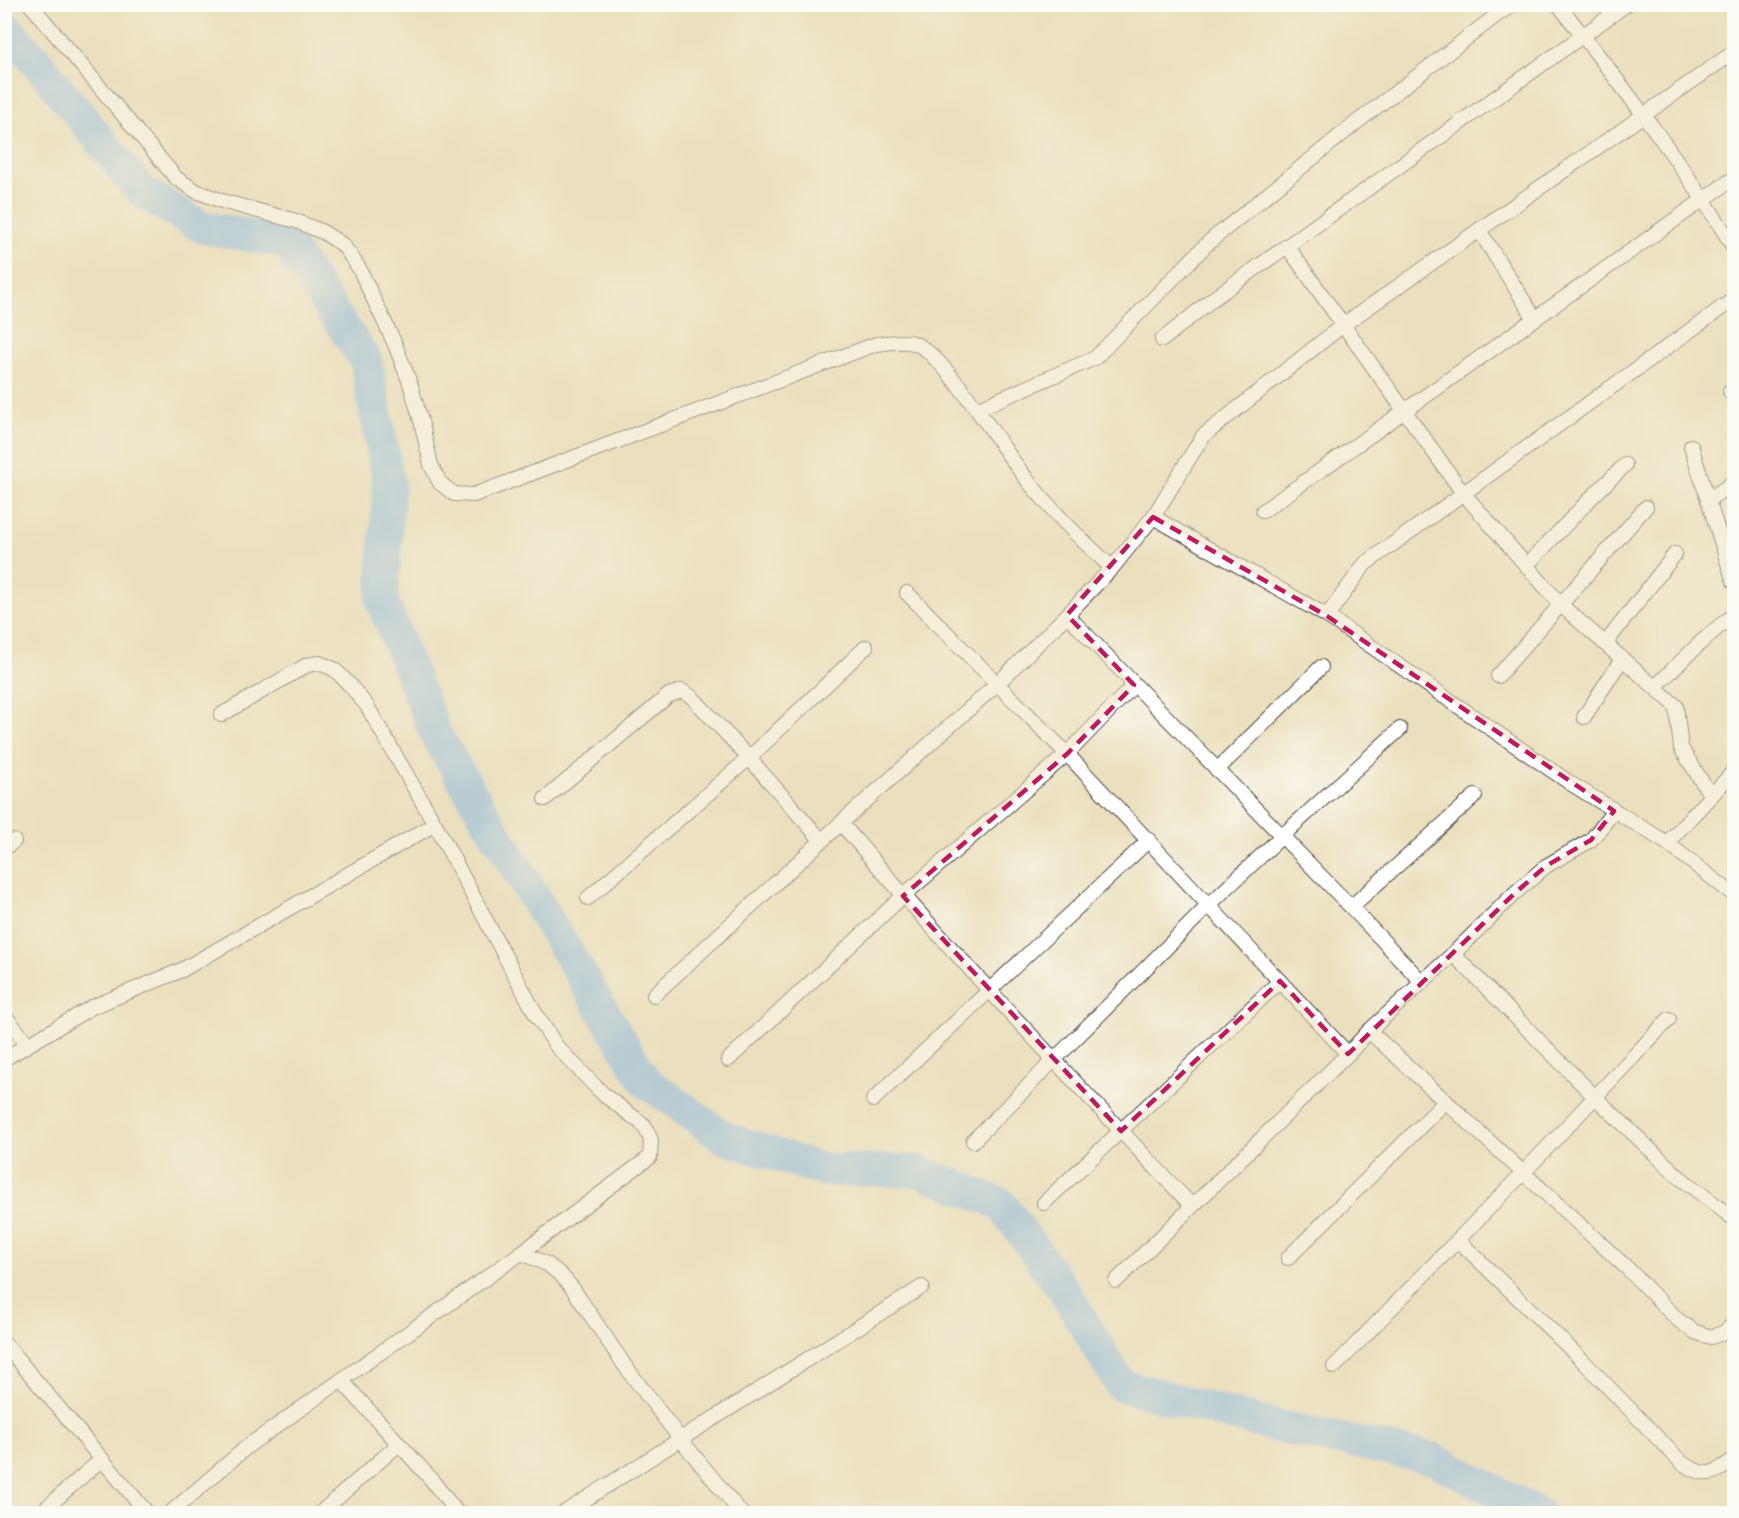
<svg xmlns="http://www.w3.org/2000/svg" width="1739" height="1518" viewBox="0 0 1739 1518" font-family="Delius,sans-serif">
<style>
.lines{fill:none;stroke-linecap:round;stroke-linejoin:round}
.river{stroke:#7cb4ec;stroke-width:33}
.minor-casing{stroke:#484641;stroke-width:16}
.minor{stroke:#fff;stroke-width:14}
.marked{fill:none;stroke:#c2185b;stroke-width:4.5;stroke-dasharray:12 8;stroke-linejoin:round}
</style>
<rect width="100%" height="100%" fill="#fdfcf7"/>
<filter id="ink" filterUnits="userSpaceOnUse"><feTurbulence type="fractalNoise" baseFrequency=".0167" numOctaves="2"/><feDisplacementMap in="SourceGraphic" scale="12" xChannelSelector="R" yChannelSelector="G"/><feConvolveMatrix kernelMatrix="1 2 1 2 8 2 1 2 1" color-interpolation-filters="sRGB"/></filter>
<filter id="wash" filterUnits="userSpaceOnUse"><feTurbulence type="fractalNoise" baseFrequency=".008" numOctaves="4" result="noise"/><feDisplacementMap in="SourceGraphic" scale="24" xChannelSelector="R" yChannelSelector="G"/><feGaussianBlur stdDeviation="1.35" result="paint"/><feColorMatrix in="noise" values="0 0 0 0 0 0 0 0 0 0 0 0 0 0 0 0 0 1.4 0 .05"/><feComposite in="paint" operator="in"/></filter>
<g filter="url(#wash)">
<rect width="100%" height="100%" fill="#ebe0be"/>
<g class="lines">
<path class="river" d="M 4,25 L 35,60 L 142,192 L 202,227 L 286,242 L 366,361 L 389,486 L 382,601 L 436,735 L 645,1081 L 725,1138 L 823,1170 L 918,1171 L 1001,1204 L 1065,1292 L 1121,1385 L 1267,1424 L 1434,1459 L 1539,1514"/>
</g>
</g>
<g filter="url(#ink)">
<g class="lines">
<g class="minor-casing">
<g id="minor">
<path d="M 30,4 L 176,178 L 196,191 L 225,202 L 296,221 L 323,232 L 343,245 L 359,268 L 394,342 L 410,383 L 421,421 L 431,465 L 440,483 L 454,494 L 474,495 L 876,344 C 886,343 904,340 913,343 C 938,348 996,437 1013,461 C 1023,475 1035,490 1047,503 C 1067,527 1090,547 1112,568"/>
<path d="M 1558,4 C 1620,83 1682,162 1734,248"/>
<path d="M 1479,230 L 1535,319"/>
<path d="M 1287,246 L 1463,493 L 1561,605 L 1676,706 L 1681,748 L 1711,796"/>
<path d="M 1162,340 L 1214,298 L 1627,4"/>
<path d="M 1730,391 L 1734,397"/>
<path d="M 977,409 L 1095,358 L 1209,242 L 1357,122 L 1497,15 L 1513,4"/>
<path d="M 1691,446 L 1734,582"/>
<path d="M 1708,500 L 1734,482"/>
<path d="M 1263,511 L 1734,178"/>
<path d="M 1153,517 L 1327,616 L 1570,783 L 1667,843 L 1734,895"/>
<path d="M 1526,566 L 1593,496 L 1625,465"/>
<path d="M 907,593 L 1067,754 L 1348,1054"/>
<path d="M 1067,615 L 1351,907 L 1422,982"/>
<path d="M 1327,616 L 1365,564 L 1734,299"/>
<path d="M 1605,644 L 1675,554"/>
<path d="M 1498,676 L 1646,507"/>
<path d="M 1655,687 C 1681,662 1705,636 1734,615"/>
<path d="M 1584,717 L 1622,659"/>
<path d="M 1217,770 L 1321,667"/>
<path d="M 545,799 L 669,695 L 682,691 L 692,697 L 749,758 L 822,841"/>
<path d="M 841,823 C 953,955 1073,1080 1192,1206"/>
<path d="M 1667,843 L 1734,771"/>
<path d="M 4,849 L 14,841"/>
<path d="M 588,898 L 749,758 L 866,647"/>
<path d="M 1351,907 L 1475,796"/>
<path d="M 1453,954 L 1595,1097 L 1678,1176 L 1734,1219"/>
<path d="M 654,995 L 841,823 L 997,684 L 1067,615 L 1112,568 L 1153,517 L 1203,436 L 1343,325 L 1734,52"/>
<path d="M 4,1015 L 28,1044"/>
<path d="M 1369,1031 L 1627,1268 L 1678,1320 L 1695,1332 L 1711,1337 L 1723,1333 L 1734,1324"/>
<path d="M 4,1059 L 92,1007 L 182,970 L 435,824"/>
<path d="M 728,1060 L 903,896 L 1067,754 L 1134,685"/>
<path d="M 873,1100 L 1149,840"/>
<path d="M 973,1141 L 1209,905 L 1282,836 L 1400,729"/>
<path d="M 1044,1203 L 1280,981"/>
<path d="M 1458,1240 L 1582,1360 L 1682,1463 C 1706,1478 1713,1476 1734,1459"/>
<path d="M 521,1253 L 547,1264 L 561,1275 L 573,1289 L 625,1366 L 681,1440 L 742,1514"/>
<path d="M 1288,1258 L 1446,1101"/>
<path d="M 1116,1281 L 1348,1054 L 1369,1031 L 1453,954 L 1515,893 L 1546,866 L 1591,840 L 1614,811"/>
<path d="M 4,1343 L 148,1514"/>
<path d="M 1334,1367 L 1524,1172 L 1669,1019"/>
<path d="M 341,1380 L 431,1479 L 458,1514"/>
<path d="M 39,1514 L 102,1459"/>
<path d="M 169,1514 L 248,1446 L 521,1253 L 650,1157 L 651,1140 L 644,1125 L 603,1094 L 557,1047 L 535,1013 L 435,824 L 367,706 L 349,684 L 334,669 L 319,663 L 307,665 L 221,715"/>
<path d="M 319,1514 L 399,1444"/>
<path d="M 562,1514 L 922,1287"/>
</g>
</g>
<use href="#minor" class="minor"/>
</g>
</g>
<path d="M0 0H1739V1518H0ZM 1153,517 L 1327,616 L 1614,811 L 1591,840 L 1546,866 L 1515,893 L 1348,1054 L 1280,981 L 1121,1131 L 903,896 L 1067,754 L 1134,685 L 1067,615 Z" fill="#ebe0be" fill-opacity=".55" fill-rule="evenodd"/>
<path class="marked" d="M 1153,517 L 1327,616 L 1614,811 L 1591,840 L 1546,866 L 1515,893 L 1348,1054 L 1280,981 L 1121,1131 L 903,896 L 1067,754 L 1134,685 L 1067,615 Z"/>
<rect width="1739" height="1518" fill="none" stroke="#fdfcf7" stroke-width="24"/>
</svg>
